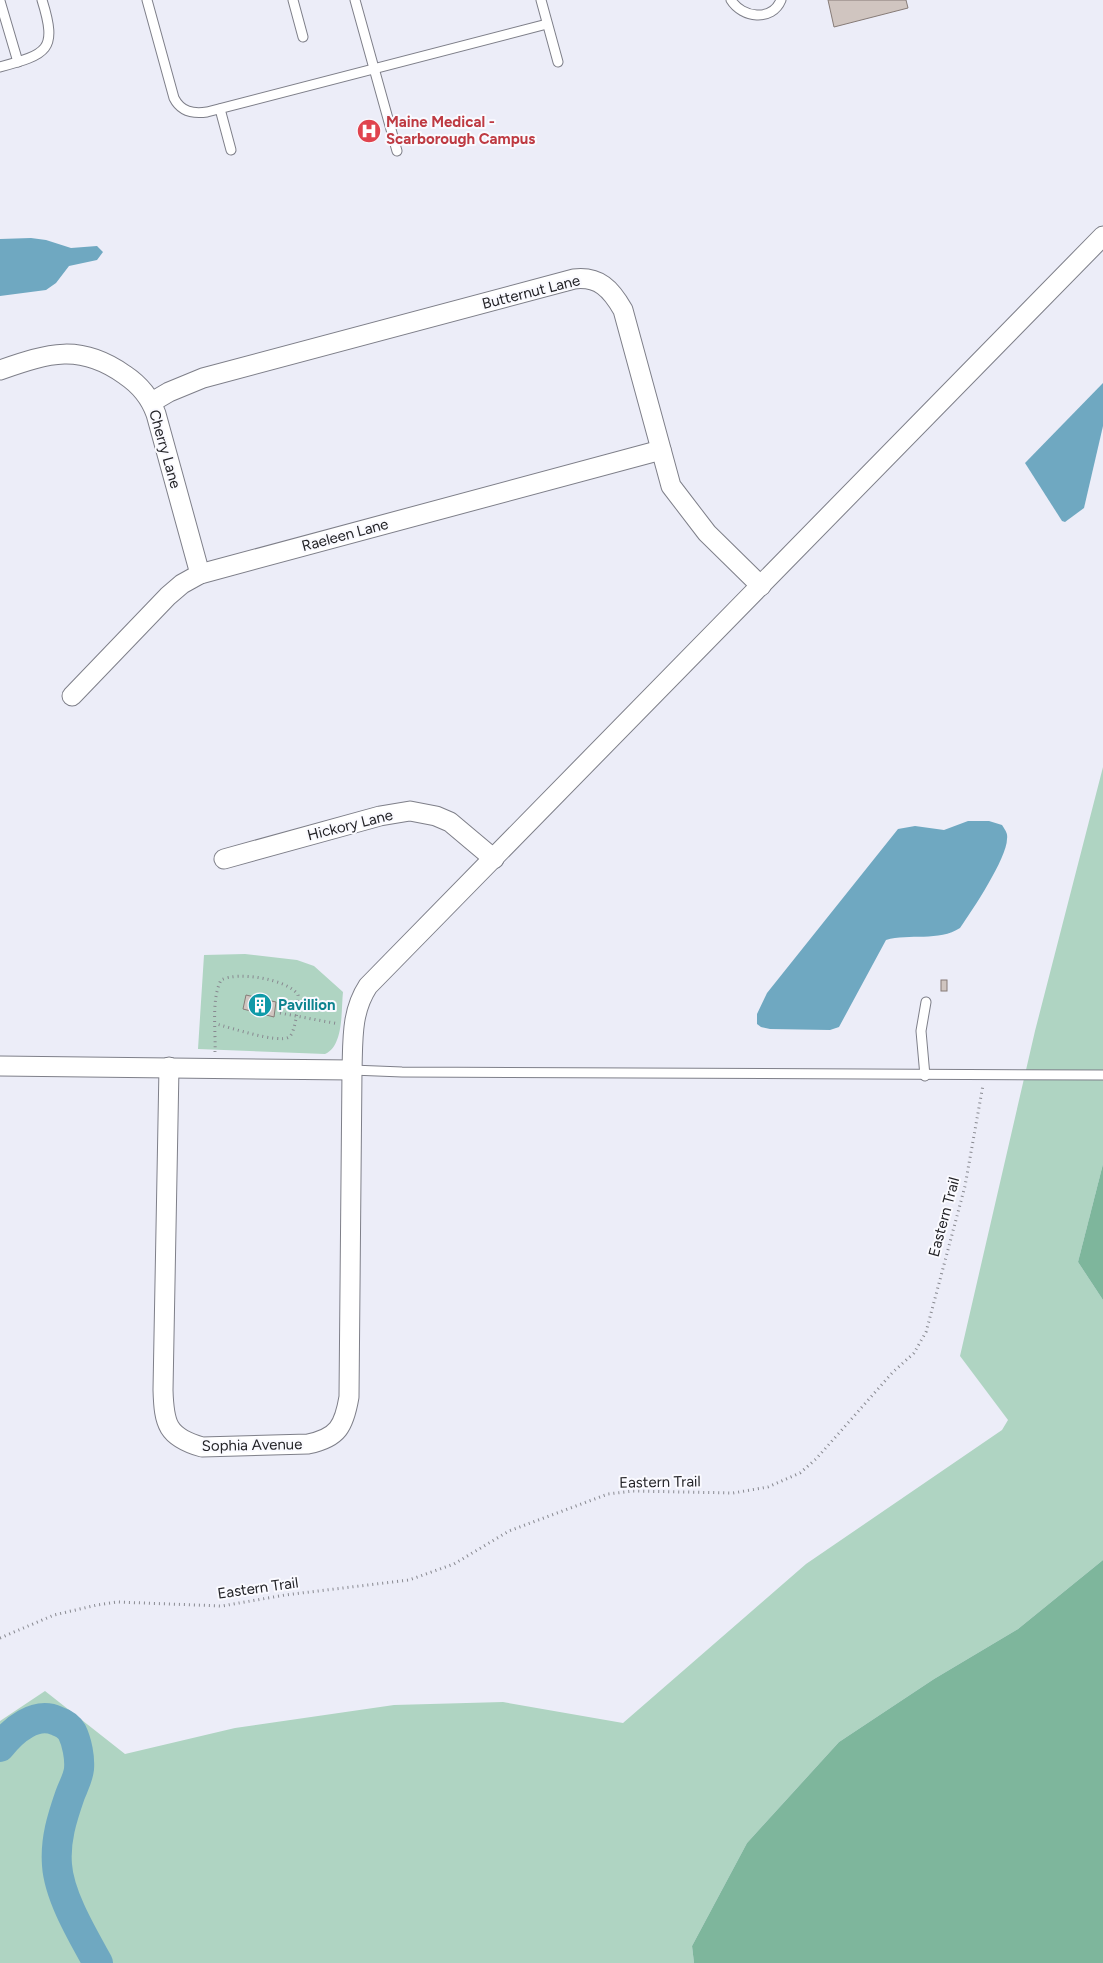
<svg xmlns="http://www.w3.org/2000/svg" width="1103" height="1963" viewBox="0 0 1103 1963" font-family="Figtree,sans-serif">
<style>
.green{fill:#afd4c2}
.forest{fill:#7eb69c}
.water{fill:#6fa8c1}
.lines{fill:none;stroke-linecap:round;stroke-linejoin:round}
.river{stroke:#6fa8c1;stroke-width:30}
.building{fill:#d0c5c0;stroke:#867b77}
.service-casing{stroke:#7e7f89;stroke-width:11}
.minor-casing{stroke:#7e7f89;stroke-width:21}
.path{stroke:#888990;stroke-width:3;stroke-dasharray:1 4;stroke-linecap:butt}
.service{stroke:#fff;stroke-width:9}
.minor{stroke:#fff;stroke-width:19}
.labels{text-anchor:middle;dominant-baseline:central;stroke-width:4;stroke-linejoin:round;paint-order:stroke}
.health-label{font-size:15px;font-weight:bold;fill:#be3a42;stroke:#fafaff;text-anchor:start}
.street-label{font-size:15px;fill:#232327;stroke:#fafaff}
.culture-label{font-size:15px;font-weight:bold;fill:#0d838f;stroke:#fafaff;text-anchor:start}
</style>
<rect width="100%" height="100%" fill="#ecedf8"/>
<g class="green">
<path d="M 1103,767 L 1103,1164 L 1078,1262 L 1103,1300 L 1103,1560 L 1018,1629 L 934,1679 L 839,1742 L 747,1843 L 692,1946 L 694,1963 L 0,1963 L 0,1721 L 45,1691 L 125,1754 L 235,1728 L 394,1705 L 503,1702 L 623,1723 L 806,1564 L 1002,1430 L 1008,1420 L 960,1356 L 1035,1031 Z"/>
<path d="M 245,954 L 297,960 L 314,966 L 343,992 C 341,1010 344,1046 325,1054 L 198,1049 L 204,955 Z"/>
</g>
<g class="forest">
<path d="M 1103,1164 L 1103,1300 L 1078,1262 Z"/>
<path d="M 1103,1560 L 1103,1963 L 694,1963 L 692,1946 L 747,1843 L 839,1742 L 934,1679 L 1018,1629 Z"/>
</g>
<g class="water">
<path d="M 31,238 L 46,240 L 71,248 L 97,246 L 103,252 L 97,260 L 69,266 L 56,283 L 46,290 L 0,296 L 0,239 Z"/>
<path d="M 1103,383 L 1103,426 L 1084,508 L 1065,522 L 1062,521 L 1025,463 Z"/>
<path d="M 968,821 L 989,821 L 1002,825 C 1005,830 1008,833 1007,839 C 1007,858 972,911 960,928 C 939,942 909,933 886,940 L 839,1027 L 830,1030 L 770,1029 L 761,1027 L 757,1024 L 757,1014 L 767,993 L 898,829 L 915,826 L 944,830 Z"/>
</g>
<g class="lines">
<path class="river" d="M 0,1747 C 13,1730 36,1711 57,1721 C 63,1723 69,1727 72,1732 C 77,1742 80,1758 79,1769 C 78,1778 73,1787 70,1795 C 62,1818 55,1840 57,1865 C 59,1896 83,1936 98,1963"/>
</g>
<g class="building">
<path d="M 828,0 L 906,0 L 908,8 L 834,27 Z"/>
<rect x="941" y="980" width="6" height="11"/>
<path d="M 246,995 L 276,1002 L 274,1017 L 243,1009 Z"/>
</g>
<g class="lines">
<g class="service-casing">
<g id="service">
<path d="M 147,0 L 174,98 C 181,112 193,114 207,112 L 547,24"/>
<path d="M 293,0 L 303,37"/>
<path d="M 355,0 L 397,151"/>
<path d="M 541,0 L 558,62"/>
<path d="M 731,0 C 742,18 772,22 781,0"/>
<path d="M 0,1 L 18,62"/>
<path d="M 0,67 C 47,54 58,51 42,0"/>
<path d="M 220,109 L 231,150"/>
<path d="M 352,1070 L 402,1072 L 1103,1075"/>
<path d="M 925,1076 L 921,1031 L 926,1002"/>
</g>
</g>
<g class="minor-casing">
<g id="minor">
<path d="M 0,370 C 49,353 80,343 125,375 C 140,385 150,397 156,414 L 200,574"/>
<path d="M 152,402 L 169,392 L 203,378 L 574,279 C 599,276 611,289 623,310 L 671,486 L 707,533 L 761,586"/>
<path d="M 72,696 L 168,596 L 182,584 L 200,574 L 661,450"/>
<path d="M 224,859 L 380,816 L 410,811 L 436,816 L 450,822 L 494,859"/>
<path d="M 0,1066 L 352,1070"/>
<path d="M 169,1067 L 163,1390 C 164,1424 167,1437 202,1447 L 308,1444 C 338,1438 344,1426 349,1397 L 352,1070 C 353,1040 351,1012 368,986 L 1103,236"/>
</g>
</g>
<g class="path">
<path d="M 280,1013 L 339,1024"/>
<path d="M 215,1052 C 216,1030 211,1000 221,980 C 237,971 288,979 298,995 C 298,1004 296,1032 289,1037 C 278,1044 229,1027 216,1024"/>
<path d="M 0,1638 L 54,1615 L 97,1605 L 117,1602 L 222,1606 L 285,1595 L 409,1580 L 454,1564 L 509,1531 L 608,1494 L 633,1491 L 733,1493 L 768,1487 L 800,1473 L 816,1459 L 892,1373 L 914,1353 L 926,1332 L 965,1186 L 983,1085"/>
</g>
<use href="#service" class="service"/>
<use href="#minor" class="minor"/>
</g>
<defs>
<g id="hospital-disc" transform="scale(1.25)"><circle r="9.5" fill="#e0444e" stroke="#fafaff"/><path d="M-5-5h3v3.5h4V-5h3V5h-3V1.5h-4V5h-3Z" fill="#fff"/></g>
<g id="building-disc" transform="scale(1.25)"><circle r="9.5" fill="#0f9aa8" stroke="#fafaff"/><path d="M-4-6H4V6H1V3H-1V6H-4ZM-2.5-4.3h1.7v1.8h-1.7ZM.8-4.3h1.7v1.8H.8ZM-2.5-1h1.7V.8h-1.7ZM.8-1h1.7V.8H.8Z" fill="#fff"/></g>
</defs>
<g fill-rule="evenodd">
<use href="#hospital-disc" x="369" y="131"/>
<use href="#building-disc" x="260" y="1005"/>
</g>
<g class="labels">
<g class="health-label">
<text x="386" y="122">Maine Medical -<tspan x="386" dy="17">Scarborough Campus</tspan></text>
</g>
<g class="street-label">
<text transform="translate(531 292) rotate(-14)">Butternut Lane</text>
<text transform="translate(165 449) rotate(74)">Cherry Lane</text>
<text transform="translate(345 535) rotate(-15)">Raeleen Lane</text>
<text transform="translate(350 825) rotate(-14)">Hickory Lane</text>
<text transform="translate(944 1217) rotate(-75)">Eastern Trail</text>
<text transform="translate(252 1445) rotate(-1)">Sophia Avenue</text>
<text transform="translate(660 1482) rotate(-1)">Eastern Trail</text>
<text transform="translate(258 1588) rotate(-8)">Eastern Trail</text>
</g>
<g class="culture-label">
<text x="278" y="1005">Pavillion</text>
</g>
</g>
</svg>
